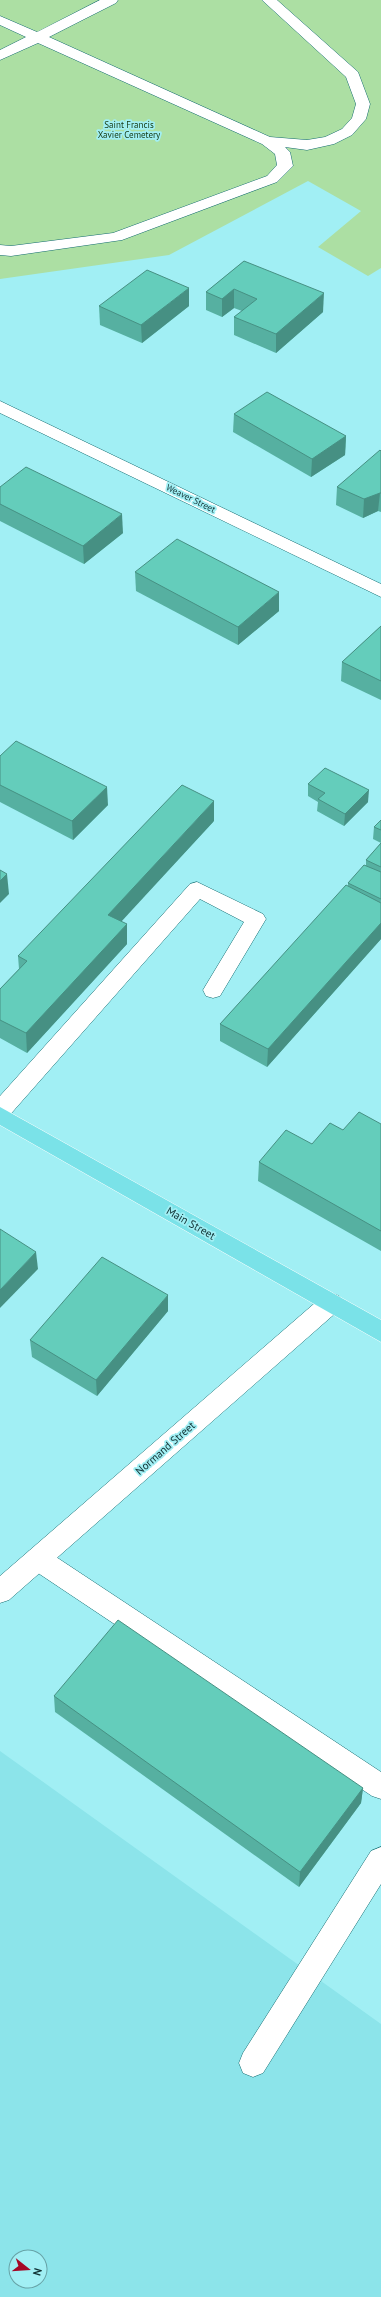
<svg xmlns="http://www.w3.org/2000/svg" width="381" height="2297" viewBox="0 0 381 2297" font-family="'PT Sans',sans-serif">
<style>
.built{fill:#8ce4ea;fill-rule:evenodd}
.green{fill:#acdfa3}
.lines{fill:none;stroke-linecap:round;stroke-linejoin:round}
.lane-casing{stroke:#136b70;stroke-width:1}
.street-casing{stroke:#136b70;stroke-width:1}
.primary-casing{stroke:#fff;stroke-width:1}
.lane{fill:#fff;fill-rule:evenodd}
.street{fill:#fff;fill-rule:evenodd}
.primary{fill:#7ae2e8;fill-rule:evenodd}
.wall{fill:#56b0a1}
.shaded-wall{fill:#469083}
.building{fill:#64cdbb;stroke:#469083}
.labels{text-anchor:middle;dominant-baseline:central;stroke-width:3.5;stroke-linejoin:round;paint-order:stroke}
.far-park-label{font-size:9px;fill:#14380f;stroke:#a1eff4}
.far-street-label{font-size:9px;fill:#113234;stroke:#a1eff4}
.street-label{font-size:11px;fill:#113234;stroke:#a1eff4}
</style>
<rect width="100%" height="100%" fill="#a1eff4"/>
<path class="built" d="M 0,1751 L 381,2024 L 381,2297 L 0,2297 ZM 16,2257 L 40,2257 L 40,2281 L 16,2281 Z"/>
<path class="green" d="M 0,0 L 381,0 L 381,268 L 368,276 L 318,247 L 361,211 L 308,181 L 169,255 L 0,279 Z"/>
<g class="lines">
<g class="lane-casing">
<g id="lane">
<path d="M 100,0 L 118,0 L 116,3 L 49,37 L 270,137 L 307,140 L 325,137 L 342,129 L 352,118 L 356,104 L 346,77 L 262,0 L 277,0 L 358,72 L 370,104 L 366,119 L 352,135 L 334,144 L 307,150 L 285,147 L 290,152 L 293,166 L 277,182 L 122,240 L 11,256 L 0,255 L 0,245 L 11,246 L 113,233 L 267,176 L 277,165 L 275,154 L 262,144 L 38,43 L 0,60 L 0,50 L 26,37 L 0,25 L 0,16 L 37,32 Z"/>
<path d="M 197,882 L 263,914 L 266,919 L 220,996 L 213,998 L 206,996 L 203,990 L 244,922 L 200,899 L 8,1117 L 0,1119 L 0,1096 L 190,884 Z"/>
<path d="M 38,1548 L 47,1551 L 381,1772 L 381,1799 L 372,1796 L 29,1567 L 26,1559 L 29,1551 Z"/>
<path d="M 381,1847 L 381,1884 L 263,2073 L 253,2077 L 243,2073 L 239,2063 L 243,2053 L 371,1851 Z"/>
</g>
</g>
<g class="street-casing">
<g id="street">
<path d="M 0,401 L 381,584 L 381,597 L 0,413 Z"/>
<path d="M 331,1293 L 339,1296 L 343,1303 L 339,1310 L 9,1600 L 0,1603 L 0,1576 L 323,1296 Z"/>
</g>
</g>
<g class="primary-casing">
<path id="primary" d="M 0,1107 L 381,1320 L 381,1342 L 0,1125 Z"/>
</g>
<use href="#lane" class="lane"/>
<use href="#street" class="street"/>
<use href="#primary" class="primary"/>
</g>
<g class="wall">
<path d="M 244,261 L 323,312 L 276,353 L 234,335 L 234,317 L 242,311 L 234,308 L 222,317 L 206,310 L 206,292 Z"/>
<path d="M 99,306 L 189,306 L 142,343 L 100,325 Z"/>
<path d="M 234,414 L 346,436 L 345,455 L 311,477 L 233,432 Z"/>
<path d="M 381,451 L 381,512 L 378,511 L 363,518 L 336,505 L 337,487 Z"/>
<path d="M 0,487 L 123,533 L 84,564 L 0,521 Z"/>
<path d="M 135,572 L 279,611 L 238,645 L 136,591 Z"/>
<path d="M 381,626 L 381,700 L 341,681 L 342,662 Z"/>
<path d="M 0,756 L 108,805 L 73,840 L 0,802 Z"/>
<path d="M 308,784 L 368,802 L 344,826 L 317,811 L 318,802 L 308,796 Z"/>
<path d="M 381,820 L 381,939 L 267,1067 L 220,1041 L 220,1024 L 348,886 L 348,883 L 366,865 L 366,860 L 381,843 L 373,839 L 374,827 Z"/>
<path d="M 214,821 L 121,921 L 127,944 L 27,1053 L 0,1038 L 0,989 L 19,969 L 18,956 Z"/>
<path d="M 381,1124 L 381,1251 L 258,1181 L 259,1162 L 312,1144 L 343,1130 Z"/>
<path d="M 168,1311 L 97,1396 L 32,1357 L 30,1340 Z"/>
<path d="M 54,1696 L 363,1788 L 361,1803 L 299,1887 L 55,1712 Z"/>
</g>
<g class="shaded-wall">
<path d="M 189,288 L 189,306 L 142,343 L 141,325 Z"/>
<path d="M 234,289 L 234,308 L 222,317 L 222,299 Z"/>
<path d="M 324,293 L 323,312 L 276,353 L 276,334 Z"/>
<path d="M 346,436 L 345,455 L 311,477 L 312,459 Z"/>
<path d="M 380,493 L 378,511 L 363,518 L 364,499 Z"/>
<path d="M 122,514 L 123,533 L 84,564 L 83,546 Z"/>
<path d="M 279,592 L 279,611 L 238,645 L 238,627 Z"/>
<path d="M 107,787 L 108,805 L 73,840 L 72,821 Z"/>
<path d="M 369,790 L 368,802 L 344,826 L 345,814 Z"/>
<path d="M 214,801 L 214,821 L 109,935 L 108,915 Z"/>
<path d="M 7,874 L 9,894 L 0,903 L 0,881 Z"/>
<path d="M 381,923 L 381,939 L 267,1067 L 268,1049 Z"/>
<path d="M 127,924 L 127,944 L 27,1053 L 26,1033 Z"/>
<path d="M 36,1252 L 38,1269 L 0,1308 L 0,1290 Z"/>
<path d="M 168,1295 L 168,1311 L 97,1396 L 96,1380 Z"/>
<path d="M 363,1788 L 361,1803 L 299,1887 L 300,1872 Z"/>
</g>
<g class="building">
<path d="M 244,261 L 324,293 L 276,334 L 234,317 L 257,299 L 234,289 L 222,299 L 206,292 Z"/>
<path d="M 147,270 L 189,288 L 141,325 L 99,306 Z"/>
<path d="M 267,392 L 346,436 L 312,459 L 234,414 Z"/>
<path d="M 380,450 L 381,451 L 381,493 L 380,493 L 364,499 L 337,487 Z"/>
<path d="M 26,467 L 122,514 L 83,546 L 0,504 L 0,487 Z"/>
<path d="M 177,539 L 279,592 L 238,627 L 135,572 Z"/>
<path d="M 381,626 L 381,681 L 342,662 Z"/>
<path d="M 16,741 L 107,787 L 72,821 L 0,785 L 0,756 Z"/>
<path d="M 325,768 L 369,790 L 345,814 L 318,799 L 325,793 L 308,784 Z"/>
<path d="M 182,785 L 214,801 L 108,915 L 127,924 L 26,1033 L 0,1020 L 0,989 L 27,961 L 18,956 Z"/>
<path d="M 381,820 L 381,830 L 374,827 Z"/>
<path d="M 381,843 L 381,867 L 366,860 Z"/>
<path d="M 364,865 L 381,872 L 381,899 L 348,883 Z"/>
<path d="M 0,870 L 7,874 L 0,881 Z"/>
<path d="M 346,885 L 381,903 L 381,923 L 268,1049 L 220,1024 Z"/>
<path d="M 359,1112 L 381,1124 L 381,1231 L 259,1162 L 286,1130 L 312,1144 L 330,1123 L 343,1130 Z"/>
<path d="M 0,1229 L 36,1252 L 0,1290 Z"/>
<path d="M 102,1257 L 168,1295 L 96,1380 L 30,1340 Z"/>
<path d="M 118,1620 L 363,1788 L 300,1872 L 54,1696 Z"/>
</g>
<g class="labels">
<g class="far-park-label">
<text x="129" y="124">Saint Francis<tspan x="129" dy="10">Xavier Cemetery</tspan></text>
</g>
<g class="far-street-label">
<text transform="translate(191 498) rotate(26)">Weaver Street</text>
</g>
<g class="street-label">
<text transform="translate(191 1223) rotate(30)">Main Street</text>
<text transform="translate(165 1448) rotate(-41)">Normand Street</text>
</g>
</g>
<g transform="translate(28 2269) rotate(107)"><circle r="19" fill="#a1eff4" stroke="#67a3a7"/>
<path d="M0-3L7 15L0 10L-7 15Z" fill="#a50927"/>
<text y="-6" font-size="11" font-weight="bold" text-anchor="middle" fill="#113234">N</text>
</g>
</svg>
